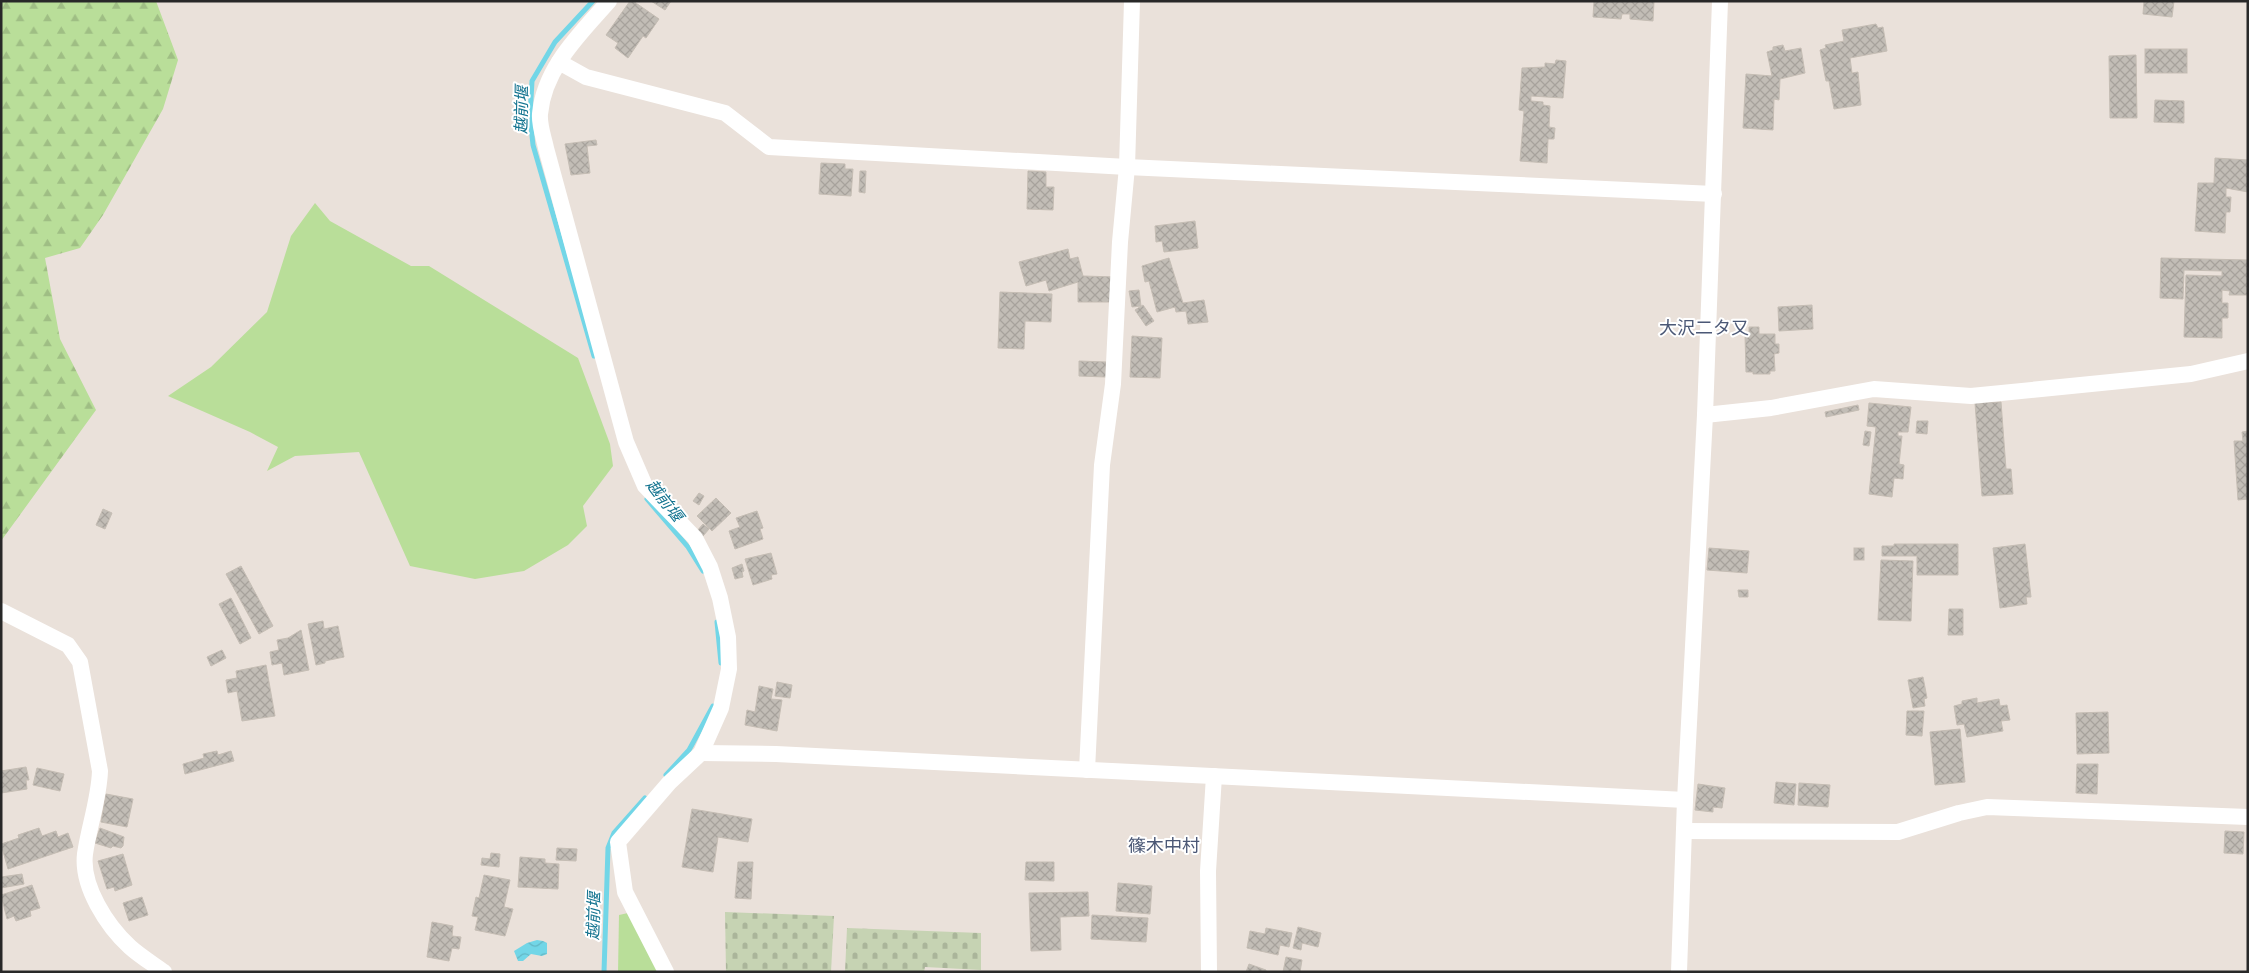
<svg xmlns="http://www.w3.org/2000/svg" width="2249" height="973" viewBox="0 0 2249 973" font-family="'IBM Plex Sans','Noto Sans JP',sans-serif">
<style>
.grass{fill:#b9de99}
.forest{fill:url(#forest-firs)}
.cemetery{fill:url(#cemetery-stones)}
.water{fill:url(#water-waves)}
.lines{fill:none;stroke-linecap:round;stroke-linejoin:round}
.stream{stroke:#72d6e7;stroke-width:5}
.building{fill:url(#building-cross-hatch);stroke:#c5bdb4}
.minor{stroke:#fff;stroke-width:16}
.labels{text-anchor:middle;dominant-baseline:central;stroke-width:4;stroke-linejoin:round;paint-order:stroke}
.water-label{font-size:16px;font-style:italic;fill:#147490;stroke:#fff}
.quarter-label{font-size:18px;fill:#4b5876;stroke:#fff}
</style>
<defs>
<pattern id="forest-firs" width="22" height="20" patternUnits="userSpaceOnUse" patternTransform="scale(1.25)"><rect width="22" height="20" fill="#b9de99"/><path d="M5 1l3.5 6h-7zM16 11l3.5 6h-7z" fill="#9fbe84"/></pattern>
<pattern id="cemetery-stones" width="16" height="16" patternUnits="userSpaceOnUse" patternTransform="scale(1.25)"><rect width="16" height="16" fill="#c6d3b3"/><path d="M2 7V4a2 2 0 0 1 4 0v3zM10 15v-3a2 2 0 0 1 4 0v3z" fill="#aab59a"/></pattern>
<pattern id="water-waves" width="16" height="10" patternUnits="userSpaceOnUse" patternTransform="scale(1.25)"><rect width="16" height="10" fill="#72d6e7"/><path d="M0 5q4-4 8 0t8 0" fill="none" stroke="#63b8c6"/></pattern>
<pattern id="building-cross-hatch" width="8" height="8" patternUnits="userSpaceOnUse" patternTransform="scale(1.25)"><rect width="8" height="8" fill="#c2bdb6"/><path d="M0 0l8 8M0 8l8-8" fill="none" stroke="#a7a29c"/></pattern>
</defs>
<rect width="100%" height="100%" fill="#eae1da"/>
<g class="grass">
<path d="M 315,203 L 330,221 L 411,266 L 429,266 L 578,358 L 610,444 L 613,466 L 583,506 L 587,526 L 568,545 L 524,571 L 475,579 L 410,566 L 359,452 L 295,456 L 267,471 L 278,447 L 250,432 L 168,396 L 211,367 L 267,312 L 291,236 Z"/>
<path d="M 628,913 L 662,972 L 618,972 L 619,915 Z"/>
</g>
<path class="forest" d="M 1,1 L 156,1 L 178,60 L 163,109 L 103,215 L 80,248 L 45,258 L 60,339 L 96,410 L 1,541 Z"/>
<g class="cemetery">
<path d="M 725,912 L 834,916 L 831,972 L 726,972 Z"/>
<path d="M 847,928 L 981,933 L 981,970 L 925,967 L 924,972 L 845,972 Z"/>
</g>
<path class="water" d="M 537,940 L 543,941 L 547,943 L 547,954 L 542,956 L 531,954 L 523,961 L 518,961 L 514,951 L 527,943 Z"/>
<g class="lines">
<g class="stream">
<path d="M 593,1 L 555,42 L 532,81 L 530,117 L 533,145 L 594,356"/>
<path d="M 647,499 L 688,547 L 703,571"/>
<path d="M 717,622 L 721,663"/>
<path d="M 666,775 L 689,750 L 713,706"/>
<path d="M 604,972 L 608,848 L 614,833 L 645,798"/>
</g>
</g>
<g class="building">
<path d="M 630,1 L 633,1 L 659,19 L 646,38 L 643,36 L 628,58 L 615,48 L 618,43 L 606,35 Z"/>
<path d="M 651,1 L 671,1 L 665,10 Z"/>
<path d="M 1594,1 L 1654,1 L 1653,21 L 1630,19 L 1630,14 L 1622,14 L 1621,19 L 1593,17 Z"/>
<path d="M 2144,1 L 2174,1 L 2172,17 L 2143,14 Z"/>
<path d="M 1876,24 L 1878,28 L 1883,27 L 1887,51 L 1850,58 L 1852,73 L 1858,72 L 1861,105 L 1834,109 L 1829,81 L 1826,81 L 1820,50 L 1826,48 L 1825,45 L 1844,41 L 1842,30 Z"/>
<path d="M 1783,45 L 1785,51 L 1801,48 L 1805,73 L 1780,79 L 1779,100 L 1774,99 L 1773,130 L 1743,128 L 1746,74 L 1772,76 L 1767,52 L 1773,50 L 1773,47 Z"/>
<rect x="2145" y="49" width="42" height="24"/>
<path d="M 2136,55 L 2137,118 L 2110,118 L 2109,56 Z"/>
<path d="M 1556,60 L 1566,61 L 1563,98 L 1531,96 L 1531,101 L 1543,102 L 1543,105 L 1550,106 L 1549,127 L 1555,128 L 1554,139 L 1548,139 L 1547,163 L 1520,161 L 1524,111 L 1519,110 L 1522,68 L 1545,67 L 1545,63 L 1555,64 Z"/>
<path d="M 2155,100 L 2184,101 L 2184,123 L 2154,122 Z"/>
<path d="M 596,140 L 597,145 L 587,146 L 590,173 L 571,175 L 565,144 Z"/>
<path d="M 2215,158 L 2248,160 L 2248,192 L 2226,188 L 2226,197 L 2231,197 L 2230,212 L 2226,212 L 2225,233 L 2195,231 L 2198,183 L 2214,183 Z"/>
<path d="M 821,163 L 845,164 L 845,169 L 853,169 L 851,196 L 819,194 Z"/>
<path d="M 860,171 L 866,171 L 865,193 L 859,192 Z"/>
<path d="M 1028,171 L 1046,172 L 1046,187 L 1054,187 L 1053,210 L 1027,209 Z"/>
<path d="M 1195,221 L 1198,248 L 1164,252 L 1162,241 L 1156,242 L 1155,226 Z"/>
<path d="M 1068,249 L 1070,259 L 1078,257 L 1083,276 L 1116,277 L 1115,302 L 1078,302 L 1078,282 L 1049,291 L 1046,280 L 1026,286 L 1019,262 Z"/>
<path d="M 1169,258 L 1183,303 L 1204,300 L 1208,322 L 1188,324 L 1186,311 L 1176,312 L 1175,307 L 1157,312 L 1149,281 L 1145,282 L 1142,266 Z"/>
<path d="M 2161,258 L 2248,260 L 2248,295 L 2229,295 L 2230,291 L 2222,290 L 2222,303 L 2228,303 L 2228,318 L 2222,318 L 2222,338 L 2184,337 L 2186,275 L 2222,276 L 2222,271 L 2184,270 L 2183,299 L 2160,298 Z"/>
<path d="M 1139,290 L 1141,306 L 1132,307 L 1129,291 Z"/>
<path d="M 1000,292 L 1052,294 L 1051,322 L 1025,321 L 1024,349 L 998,348 Z"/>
<path d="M 1143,305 L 1154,321 L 1146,326 L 1135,310 Z"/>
<path d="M 1812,305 L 1813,329 L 1779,331 L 1778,307 Z"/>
<path d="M 1749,327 L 1759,327 L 1759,334 L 1775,334 L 1775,344 L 1779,344 L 1779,353 L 1774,354 L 1775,371 L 1770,371 L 1770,374 L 1753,374 L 1753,372 L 1746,372 L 1745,335 L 1749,335 Z"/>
<path d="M 1132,336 L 1162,338 L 1160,378 L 1130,377 Z"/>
<path d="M 1079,361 L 1106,362 L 1106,377 L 1079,376 Z"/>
<path d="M 2001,402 L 2006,469 L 2011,469 L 2013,494 L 1982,496 L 1975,403 Z"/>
<path d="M 1869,403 L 1911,407 L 1908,432 L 1898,432 L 1898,436 L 1902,436 L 1899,464 L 1904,465 L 1903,479 L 1894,478 L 1892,497 L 1869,494 L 1876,427 L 1867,426 Z"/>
<path d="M 1858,405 L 1859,410 L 1826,417 L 1825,412 Z"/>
<path d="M 1917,421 L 1928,421 L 1927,434 L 1916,433 Z"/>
<path d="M 1865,431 L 1871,432 L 1869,446 L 1863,445 Z"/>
<path d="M 2248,431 L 2248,499 L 2238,500 L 2234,441 L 2243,441 L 2242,432 Z"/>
<path d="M 699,493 L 704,496 L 699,505 L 693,501 Z"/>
<path d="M 716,498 L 731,513 L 712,531 L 697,516 Z"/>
<path d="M 103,509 L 112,513 L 105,529 L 96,525 Z"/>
<path d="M 757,511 L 763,528 L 760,529 L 763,539 L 735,549 L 729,531 L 740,527 L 736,518 Z"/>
<path d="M 703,524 L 709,529 L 703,536 L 697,531 Z"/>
<path d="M 1894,544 L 1958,544 L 1958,575 L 1917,575 L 1917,556 L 1882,556 L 1882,546 L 1894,546 Z"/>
<path d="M 2025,544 L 2031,597 L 2026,597 L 2027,604 L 2000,608 L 1993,548 Z"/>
<path d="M 1709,548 L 1749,551 L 1747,573 L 1707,570 Z"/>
<rect x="1854" y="548" width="10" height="12"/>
<path d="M 771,553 L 777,574 L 771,575 L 772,579 L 753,585 L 745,559 Z"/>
<path d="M 1881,560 L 1913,561 L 1911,621 L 1878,620 Z"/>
<path d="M 742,564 L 744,571 L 742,572 L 743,577 L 735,579 L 732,568 Z"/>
<path d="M 241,566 L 273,626 L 259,634 L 226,574 Z"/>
<path d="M 1738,590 L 1748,590 L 1748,597 L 1739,597 Z"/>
<path d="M 231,598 L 251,638 L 240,644 L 219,604 Z"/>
<path d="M 1949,609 L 1963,609 L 1963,635 L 1948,635 Z"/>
<path d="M 323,621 L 324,629 L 338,626 L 344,657 L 325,661 L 325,663 L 316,665 L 308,624 Z"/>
<path d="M 301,630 L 309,670 L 284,675 L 282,663 L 272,665 L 270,652 L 279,650 L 277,640 L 288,638 Z"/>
<path d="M 222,650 L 226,658 L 211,666 L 207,657 Z"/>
<path d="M 266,665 L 275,716 L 242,721 L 237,691 L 228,693 L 226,680 L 237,678 L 236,671 Z"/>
<path d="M 1923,677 L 1927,698 L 1924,699 L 1925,706 L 1913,708 L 1908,680 Z"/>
<path d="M 777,682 L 792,685 L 790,698 L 775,696 Z"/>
<path d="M 759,686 L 773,689 L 771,699 L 782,700 L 777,731 L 745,725 L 747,710 L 755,712 Z"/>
<path d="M 1977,698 L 1977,703 L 1999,699 L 2000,706 L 2007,705 L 2010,720 L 2001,721 L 2003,731 L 1967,737 L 1964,724 L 1957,725 L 1954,706 L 1962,704 L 1962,701 Z"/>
<path d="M 1907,711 L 1924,711 L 1922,736 L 1906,735 Z"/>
<path d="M 2108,712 L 2109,753 L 2077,754 L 2076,713 Z"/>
<path d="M 1960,729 L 1965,782 L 1935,785 L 1930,732 Z"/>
<path d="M 217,751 L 218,755 L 231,751 L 234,761 L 185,774 L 183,764 L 204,758 L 203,754 Z"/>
<path d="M 2077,764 L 2098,764 L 2097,794 L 2076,793 Z"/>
<path d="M 26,767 L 29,780 L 26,780 L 27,789 L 1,793 L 1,771 Z"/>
<path d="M 37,768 L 64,774 L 60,791 L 33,785 Z"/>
<path d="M 1776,782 L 1796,784 L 1794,805 L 1774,803 Z"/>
<path d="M 1799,783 L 1830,785 L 1828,807 L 1798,805 Z"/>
<path d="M 1698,784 L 1725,788 L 1722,808 L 1713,807 L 1713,812 L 1695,810 Z"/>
<path d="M 106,794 L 133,799 L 127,827 L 101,822 Z"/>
<path d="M 692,809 L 752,819 L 748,842 L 718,837 L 713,872 L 682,867 Z"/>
<path d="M 39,828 L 42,836 L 56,831 L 58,837 L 68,833 L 73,847 L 8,869 L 1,844 L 19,838 L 18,835 Z"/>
<path d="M 100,828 L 124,837 L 123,846 L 121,848 L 113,846 L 111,848 L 95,843 Z"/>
<path d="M 2225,831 L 2244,832 L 2243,854 L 2224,853 Z"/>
<path d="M 557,848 L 577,849 L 576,861 L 556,860 Z"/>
<path d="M 491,853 L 500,854 L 499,867 L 481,865 L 482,858 L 490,859 Z"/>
<path d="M 123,854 L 132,885 L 115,891 L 114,887 L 107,889 L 98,861 Z"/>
<path d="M 520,857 L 545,859 L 545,863 L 559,864 L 558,889 L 518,887 Z"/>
<path d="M 738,862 L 753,862 L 751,899 L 735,898 Z"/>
<path d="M 1026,862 L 1054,862 L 1054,881 L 1025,880 Z"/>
<path d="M 22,874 L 24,884 L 1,888 L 1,877 Z"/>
<path d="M 484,875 L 510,880 L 504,907 L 513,909 L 505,936 L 475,930 L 478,917 L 472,916 L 476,897 L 479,898 Z"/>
<path d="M 1118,883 L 1152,886 L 1150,914 L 1116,911 Z"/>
<path d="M 32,885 L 40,908 L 30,911 L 31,916 L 16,921 L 14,916 L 7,919 L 1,895 Z"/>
<path d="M 1088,892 L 1089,916 L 1060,917 L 1061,950 L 1031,951 L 1029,893 Z"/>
<path d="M 142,897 L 148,915 L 129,921 L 123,903 Z"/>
<path d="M 1092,915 L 1148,918 L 1146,942 L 1091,939 Z"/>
<path d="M 432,922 L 453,926 L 452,936 L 461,937 L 459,949 L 452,948 L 449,961 L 427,957 Z"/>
<path d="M 1298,927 L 1321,933 L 1318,947 L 1302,943 L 1301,950 L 1293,948 Z"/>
<path d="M 1266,928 L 1292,933 L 1289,947 L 1280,945 L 1278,955 L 1247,948 L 1250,931 L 1265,934 Z"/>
<path d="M 1286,957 L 1302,960 L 1300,972 L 1283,972 Z"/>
<path d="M 1249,964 L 1266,970 L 1266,972 L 1246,972 Z"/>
</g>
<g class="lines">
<g class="minor">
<path d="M 609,1 C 580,34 544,68 540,114 C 539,125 544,138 546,148 L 626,442 L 645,486 L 695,538 L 710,567 L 720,598 L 728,637 L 729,669 L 721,708 L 701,753 L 669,783 L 618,842 L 625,892 L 666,972"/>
<path d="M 559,62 L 586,77 L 725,113 L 769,147 L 1127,167 L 1714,194"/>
<path d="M 1705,415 L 1771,408 L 1874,389 L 1971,396 L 2191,374 L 2248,361"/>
<path d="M 1,611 L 68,645 L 80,662 L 100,771 C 99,799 89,826 85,854 C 81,886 107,926 130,947 C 140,956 153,964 164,972"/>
<path d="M 701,753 L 776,754 L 1685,800"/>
<path d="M 1087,770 L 1102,465 L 1113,384 L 1120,242 L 1127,167 L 1132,1"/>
<path d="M 1684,831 L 1898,832 L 1959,813 L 1987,807 L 2248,817"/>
<path d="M 1209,972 L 1208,871 L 1214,776"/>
<path d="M 1679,972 L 1685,800 L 1705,415 L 1720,1"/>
</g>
</g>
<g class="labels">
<g class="water-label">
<text transform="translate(521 110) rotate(-89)">越前堰</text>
<text transform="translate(665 500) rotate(52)">越前堰</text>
<text transform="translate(593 916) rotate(-88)">越前堰</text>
</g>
<g class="quarter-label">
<text x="1704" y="327">大沢二タ又</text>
<text x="1164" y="845">篠木中村</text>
</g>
</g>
<rect width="2249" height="973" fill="none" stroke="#282828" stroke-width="5"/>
</svg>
